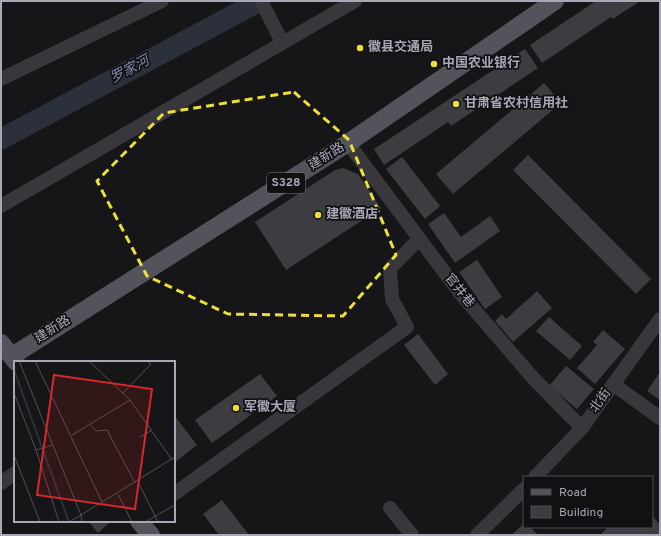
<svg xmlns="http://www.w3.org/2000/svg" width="661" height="536" viewBox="0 0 661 536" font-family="Overpass,'Noto Sans SC',sans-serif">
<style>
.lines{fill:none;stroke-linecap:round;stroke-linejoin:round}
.river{stroke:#2c303b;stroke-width:21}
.building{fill:#3d3c41}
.minor{stroke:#37373c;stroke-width:14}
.major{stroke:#53535b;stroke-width:18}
.marked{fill:none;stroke:#ebdf39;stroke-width:3;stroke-dasharray:8 5;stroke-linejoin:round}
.poi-dot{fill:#ebdf39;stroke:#111012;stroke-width:1.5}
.labels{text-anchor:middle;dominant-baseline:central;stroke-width:3.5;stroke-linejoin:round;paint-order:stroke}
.shield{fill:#111012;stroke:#7b7a86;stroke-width:1}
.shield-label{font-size:12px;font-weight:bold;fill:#a8a8b7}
.poi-label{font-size:13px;font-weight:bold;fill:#a8a8b7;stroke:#111012;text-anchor:start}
.street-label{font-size:13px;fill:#a8a8b7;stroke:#111012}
.water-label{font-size:14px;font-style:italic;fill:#808db1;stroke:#111012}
.inset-river{fill:none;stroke:#2c303b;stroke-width:2}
.inset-road{fill:none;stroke:#505057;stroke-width:1}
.view{fill:#d62828;fill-opacity:0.15;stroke:#d62828;stroke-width:2}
.inset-edge{fill:none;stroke:#a8a8b7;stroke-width:2}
</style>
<rect width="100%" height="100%" fill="#161517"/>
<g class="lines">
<path class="river" d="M 1,139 L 260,1"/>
</g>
<g class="building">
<path d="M 596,1 L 640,1 L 613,19 L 611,17 L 542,63 L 530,45 Z"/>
<path d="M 525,49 L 538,68 L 451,126 L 448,122 L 384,165 L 374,149 Z"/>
<path d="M 544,83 L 561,103 L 453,194 L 436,174 Z"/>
<path d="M 528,155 L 651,279 L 636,294 L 513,170 Z"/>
<path d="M 402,157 L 440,206 L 425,219 L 386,169 Z"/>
<path d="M 343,168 L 358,174 L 381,208 L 286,270 L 255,222 L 335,170 Z"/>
<path d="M 444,213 L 461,237 L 490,216 L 500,231 L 455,263 L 428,224 Z"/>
<path d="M 477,260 L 502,297 L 485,309 L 459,272 Z"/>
<path d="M 537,291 L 552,308 L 513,342 L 495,321 L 502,314 L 506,319 Z"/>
<path d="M 549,317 L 582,346 L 570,360 L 536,331 Z"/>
<path d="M 603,330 L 625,349 L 595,384 L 577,368 L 597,345 L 593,342 Z"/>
<path d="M 418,334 L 448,374 L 435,385 L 404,345 Z"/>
<path d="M 566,366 L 594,389 L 577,409 L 549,386 Z"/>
<path d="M 660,372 L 660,400 L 647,391 Z"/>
<path d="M 260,374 L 277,396 L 212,443 L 195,420 Z"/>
<path d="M 174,415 L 197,445 L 174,463 Z"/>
<path d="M 222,500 L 249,535 L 219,535 L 203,514 Z"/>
<path d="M 652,516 L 660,524 L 660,535 L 600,535 L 608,527 L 652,527 Z"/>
<path d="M 88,521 L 108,521 L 109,523 L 98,533 Z"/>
<path d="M 524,523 L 524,527 L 530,527 L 538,535 L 512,535 Z"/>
</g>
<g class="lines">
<g class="minor">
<path d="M 261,1 L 282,42"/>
<path d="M 1,79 L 162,1"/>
<path d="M 348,143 L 460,293 L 533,378 L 582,428"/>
<path d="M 1,206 L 355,1"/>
<path d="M 613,384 L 660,418"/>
<path d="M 535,477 L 582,428 L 660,319"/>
<path d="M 1,483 L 15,473"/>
<path d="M 174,494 L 407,327 L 392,299 L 390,269 L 419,239"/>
<path d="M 390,508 L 412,535"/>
<path d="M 477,535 L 524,489"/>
</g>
<g class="major">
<path d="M 1,343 L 16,362"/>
<path d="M 12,356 L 348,143 L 555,1"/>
<path d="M 139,521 L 151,535"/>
</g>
</g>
<path class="marked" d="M 294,92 L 349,140 L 396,255 L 343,316 L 228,314 L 147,276 L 97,181 L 164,113 Z"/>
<g class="poi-dot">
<circle cx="360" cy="48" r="4"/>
<circle cx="434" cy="64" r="4"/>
<circle cx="456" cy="104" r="4"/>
<circle cx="318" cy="215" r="4"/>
<circle cx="236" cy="408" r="4"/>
</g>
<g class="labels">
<rect class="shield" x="267" y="173" width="38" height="20" rx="3"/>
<g class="shield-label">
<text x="286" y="183">S328</text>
</g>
<g class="poi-label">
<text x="368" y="48">徽县交通局</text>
<text x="442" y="64">中国农业银行</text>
<text x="464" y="104">甘肃省农村信用社</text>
<text x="326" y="215">建徽酒店</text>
<text x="244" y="408">军徽大厦</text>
</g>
<g class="street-label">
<text transform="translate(327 157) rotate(-32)">建新路</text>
<text transform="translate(459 291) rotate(51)">官井巷</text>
<text transform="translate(53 330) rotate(-32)">建新路</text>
<text transform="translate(601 401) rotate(-55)">北街</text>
</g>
<g class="water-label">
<text transform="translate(130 70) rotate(-28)">罗家河</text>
</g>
</g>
<g transform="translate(14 361)">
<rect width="161" height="161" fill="#161517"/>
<path class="inset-river" d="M 0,9 L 55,161"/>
<path class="inset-road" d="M 5,0 L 67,154 L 55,161M 21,0 L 88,141M 75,0 L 116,39 L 158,99M 0,32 L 22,89 L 45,161M 109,32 L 137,3 L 133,0M 77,64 L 82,70 L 93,69 L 121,122M 58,74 L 116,39M 126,76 L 138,69M 22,89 L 38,84M 0,94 L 26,161M 124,121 L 144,161M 104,133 L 118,161M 68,161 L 67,154 L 161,96M 131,161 L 161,144"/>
<path class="view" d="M 40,14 L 138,28 L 121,148 L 23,134 Z"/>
<rect width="161" height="161" class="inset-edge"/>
</g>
<rect width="661" height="536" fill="none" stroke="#a8a8b7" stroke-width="4"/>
<rect x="523" y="476" width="130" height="52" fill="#111012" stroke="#4d4d54"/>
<rect x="531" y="489" width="20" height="6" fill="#53535b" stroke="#4d4d54"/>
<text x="559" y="496" font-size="12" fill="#a8a8b7">Road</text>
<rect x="531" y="506" width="20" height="12" fill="#3d3c41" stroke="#4d4d54"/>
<text x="559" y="516" font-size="12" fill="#a8a8b7">Building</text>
</svg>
